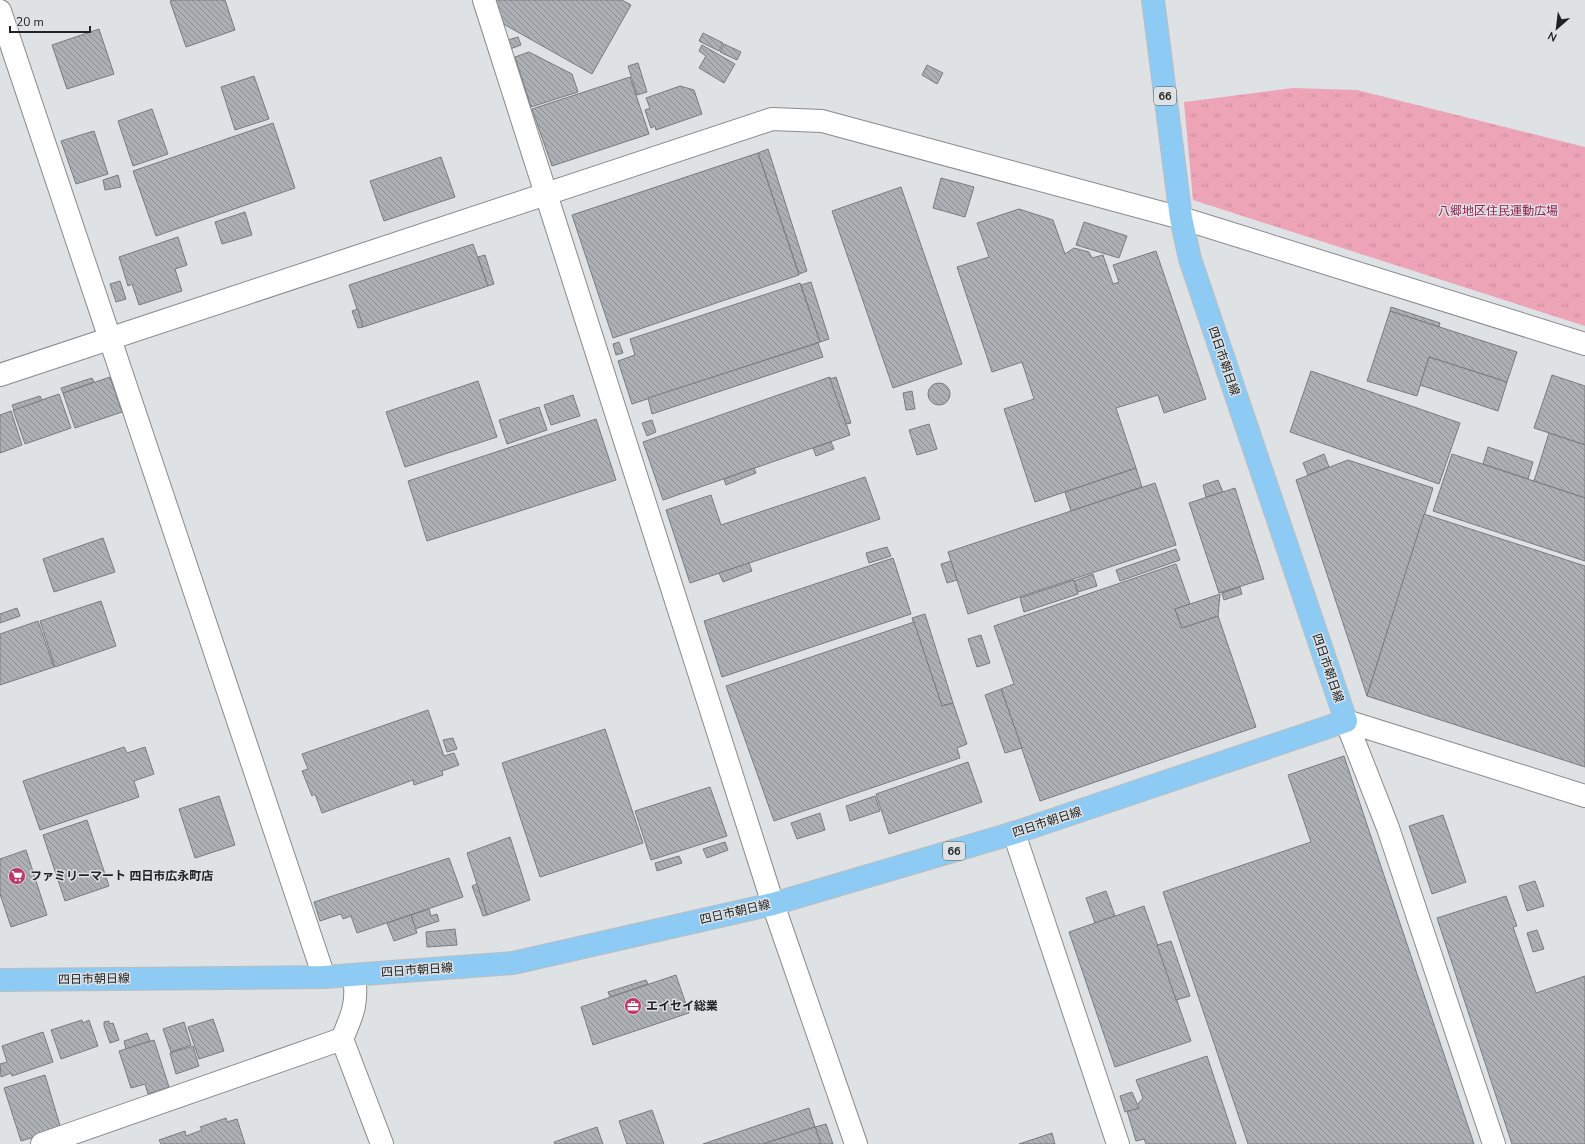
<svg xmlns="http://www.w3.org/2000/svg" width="1585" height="1144" viewBox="0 0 1585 1144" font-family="'Nunito Sans','Noto Sans JP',sans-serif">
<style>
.grass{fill:url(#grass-tufts)}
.building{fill:url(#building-back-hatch);stroke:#787c7f}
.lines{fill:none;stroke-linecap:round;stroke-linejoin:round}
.minor-casing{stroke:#878b8e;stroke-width:24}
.major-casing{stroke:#bcbdbd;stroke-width:24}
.minor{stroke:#fff;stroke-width:22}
.major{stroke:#8dcbf4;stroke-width:22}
.labels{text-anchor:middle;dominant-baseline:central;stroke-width:3;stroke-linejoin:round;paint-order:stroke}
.shield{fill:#dee2e5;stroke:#595c5d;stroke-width:1}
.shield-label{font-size:11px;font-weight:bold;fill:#202223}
.park-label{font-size:12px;fill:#961e4e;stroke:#dee2e5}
.street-label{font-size:12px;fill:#202223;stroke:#dee2e5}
.poi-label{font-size:12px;font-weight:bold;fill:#202223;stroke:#dee2e5;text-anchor:start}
</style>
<defs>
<pattern id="grass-tufts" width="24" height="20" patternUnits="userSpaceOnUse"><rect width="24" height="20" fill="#eda4b7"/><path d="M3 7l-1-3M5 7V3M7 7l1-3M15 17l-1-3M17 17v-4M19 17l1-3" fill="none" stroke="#cb8d9d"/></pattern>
<pattern id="building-back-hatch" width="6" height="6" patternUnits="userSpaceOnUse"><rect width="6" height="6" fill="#acb0b4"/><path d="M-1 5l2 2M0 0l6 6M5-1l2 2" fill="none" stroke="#8c8f92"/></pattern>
</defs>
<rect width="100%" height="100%" fill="#dee2e5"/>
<path class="grass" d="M 1293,88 L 1357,90 L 1585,147 L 1585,326 L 1193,200 L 1184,102 Z"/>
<g class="building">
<path d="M 174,0 L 225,0 L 235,30 L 186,47 L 170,1 Z"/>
<path d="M 493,0 L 622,0 L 631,5 L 592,74 L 500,22 Z"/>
<path d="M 99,29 L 114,74 L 67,89 L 52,45 Z"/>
<path d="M 703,33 L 723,43 L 719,51 L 699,41 Z"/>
<path d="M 518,37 L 521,45 L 510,49 L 508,40 Z"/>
<path d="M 724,44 L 741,52 L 737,60 L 720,52 Z"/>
<path d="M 702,45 L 735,64 L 724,83 L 699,68 L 706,56 L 699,51 Z"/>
<path d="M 529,52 L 572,74 L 578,92 L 531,107 L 515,57 Z"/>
<path d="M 638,63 L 647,92 L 637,95 L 628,66 Z"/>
<path d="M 927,65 L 943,73 L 937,84 L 922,75 Z"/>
<path d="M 254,76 L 269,119 L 235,130 L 221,87 Z"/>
<path d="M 630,77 L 649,134 L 552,166 L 532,109 Z"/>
<path d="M 680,86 L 694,90 L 702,114 L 656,130 L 655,126 L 651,128 L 645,110 L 650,108 L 646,98 Z"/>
<path d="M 152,109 L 168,154 L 133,166 L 118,121 Z"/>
<path d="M 273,123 L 295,188 L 156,236 L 133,171 Z"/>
<path d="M 94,131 L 108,174 L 76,184 L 61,141 Z"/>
<path d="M 768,149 L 807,271 L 799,274 L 758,153 Z"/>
<path d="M 758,153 L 799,275 L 613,338 L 572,215 Z"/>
<path d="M 441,157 L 455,197 L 384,221 L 370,181 Z"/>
<path d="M 118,175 L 121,187 L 105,190 L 103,180 Z"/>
<path d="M 941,178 L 974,187 L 965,217 L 933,208 Z"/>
<path d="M 901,187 L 962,364 L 893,388 L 832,211 Z"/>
<path d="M 1019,209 L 1053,220 L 1065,254 L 1074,248 L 1089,252 L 1092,258 L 1103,255 L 1113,284 L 1119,282 L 1113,265 L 1156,251 L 1206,399 L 1164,413 L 1158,395 L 1116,408 L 1136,468 L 1035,502 L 1004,409 L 1034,399 L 1022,362 L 992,372 L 957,267 L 989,257 L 977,223 Z"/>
<path d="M 245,212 L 252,235 L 222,244 L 215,222 Z"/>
<path d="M 1084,222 L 1127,236 L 1119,258 L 1076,245 Z"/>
<path d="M 178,237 L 187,265 L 175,269 L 182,291 L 139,305 L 132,284 L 128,286 L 119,257 Z"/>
<path d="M 473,244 L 488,286 L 363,327 L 349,285 Z"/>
<path d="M 485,255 L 494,284 L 488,286 L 478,257 Z"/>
<path d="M 120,281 L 126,299 L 116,302 L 110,284 Z"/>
<path d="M 811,282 L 829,339 L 820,342 L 801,285 Z"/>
<path d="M 800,283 L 820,342 L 632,404 L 618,361 L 635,355 L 630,339 Z"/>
<path d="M 1391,307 L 1440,323 L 1439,327 L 1390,311 Z"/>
<path d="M 358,309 L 363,327 L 358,328 L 352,311 Z"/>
<path d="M 1390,311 L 1517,352 L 1507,382 L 1429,357 L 1417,396 L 1367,381 Z"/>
<path d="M 619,342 L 623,353 L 616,355 L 613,344 Z"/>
<path d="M 818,343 L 823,357 L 652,414 L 648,398 Z"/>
<path d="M 1429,357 L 1507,382 L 1498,411 L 1420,385 Z"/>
<path d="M 1311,371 L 1460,423 L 1439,484 L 1290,432 Z"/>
<path d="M 1552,375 L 1585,386 L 1585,445 L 1534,428 Z"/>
<path d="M 110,377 L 122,412 L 75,428 L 63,393 Z"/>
<path d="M 830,377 L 850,435 L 663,500 L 643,442 Z"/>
<path d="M 836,377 L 851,423 L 846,424 L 830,379 Z"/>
<path d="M 92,378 L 94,382 L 63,393 L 61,388 Z"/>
<path d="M 478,381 L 497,437 L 405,467 L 386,412 Z"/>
<circle cx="939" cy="394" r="11"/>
<path d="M 912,391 L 915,409 L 906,410 L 903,393 Z"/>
<path d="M 59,394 L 71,428 L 25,444 L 13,410 Z"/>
<path d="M 573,395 L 580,416 L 551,425 L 544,405 Z"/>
<path d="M 40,396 L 42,400 L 14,410 L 12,405 Z"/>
<path d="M 539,407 L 547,430 L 507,444 L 499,420 Z"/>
<path d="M 11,411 L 22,445 L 0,453 L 0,415 Z"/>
<path d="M 596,419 L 616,480 L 427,541 L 408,481 Z"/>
<path d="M 652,420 L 656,432 L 647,436 L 642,423 Z"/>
<path d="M 929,424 L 937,449 L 917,455 L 909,430 Z"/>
<path d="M 1549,433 L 1585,445 L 1585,498 L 1534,481 Z"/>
<path d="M 831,442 L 834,449 L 816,456 L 813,448 Z"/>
<path d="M 1488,447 L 1533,462 L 1528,479 L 1483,464 Z"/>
<path d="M 1324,454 L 1329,467 L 1308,475 L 1303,463 Z"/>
<path d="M 1452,454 L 1585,498 L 1585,561 L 1433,511 Z"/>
<path d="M 1348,460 L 1433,488 L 1367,696 L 1296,480 Z"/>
<path d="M 754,468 L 756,473 L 726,485 L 724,479 Z"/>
<path d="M 1136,468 L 1142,487 L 1071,511 L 1065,492 Z"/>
<path d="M 865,477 L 880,519 L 690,583 L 666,510 L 711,495 L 721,525 Z"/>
<path d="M 1218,480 L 1223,492 L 1206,497 L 1203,485 Z"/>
<path d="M 1155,483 L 1176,545 L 968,614 L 948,552 Z"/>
<path d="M 1235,488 L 1264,579 L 1219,593 L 1189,503 Z"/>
<path d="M 1424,514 L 1585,566 L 1585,767 L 1367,696 Z"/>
<path d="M 103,538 L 115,572 L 54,592 L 43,559 Z"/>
<path d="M 887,547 L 891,556 L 869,563 L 866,553 Z"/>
<path d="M 1176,549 L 1180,560 L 1120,581 L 1116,570 Z"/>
<path d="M 893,558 L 911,614 L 722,677 L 704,621 Z"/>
<path d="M 951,561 L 957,580 L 947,583 L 941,564 Z"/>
<path d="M 749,563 L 752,571 L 723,582 L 719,573 Z"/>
<path d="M 1176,564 L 1190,604 L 1175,609 L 1182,628 L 1218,616 L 1256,727 L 1040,801 L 1001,689 L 1014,684 L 994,626 Z"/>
<path d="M 1093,574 L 1097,586 L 1078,592 L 1074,581 Z"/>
<path d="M 1074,580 L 1078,594 L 1024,612 L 1020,598 Z"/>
<path d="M 1240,587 L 1242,594 L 1224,600 L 1222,593 Z"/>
<path d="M 1220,594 L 1218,616 L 1182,628 L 1175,609 Z"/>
<path d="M 101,601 L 116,646 L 55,667 L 40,621 Z"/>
<path d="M 17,608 L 20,616 L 0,623 L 0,614 Z"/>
<path d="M 925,614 L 953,703 L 942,706 L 912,618 Z"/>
<path d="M 38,621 L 54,667 L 0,685 L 0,634 Z"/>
<path d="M 914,622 L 942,706 L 953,703 L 967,744 L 957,748 L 960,758 L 774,821 L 726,686 Z"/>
<path d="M 981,635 L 990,663 L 977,667 L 968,639 Z"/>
<path d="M 1001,689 L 1022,748 L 1005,753 L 985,695 Z"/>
<path d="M 428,710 L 444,756 L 454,753 L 459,765 L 442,771 L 443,775 L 414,785 L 413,780 L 322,813 L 315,794 L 312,796 L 302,771 L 308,769 L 302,754 Z"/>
<path d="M 605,729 L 643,843 L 540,877 L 502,763 Z"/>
<path d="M 453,738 L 457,749 L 447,752 L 443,740 Z"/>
<path d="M 124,747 L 127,753 L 145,747 L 154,774 L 134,781 L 139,797 L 40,830 L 23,781 Z"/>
<path d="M 1344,756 L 1474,1144 L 1248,1144 L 1163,892 L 1311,842 L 1288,775 Z"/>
<path d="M 968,762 L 982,802 L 889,834 L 876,794 Z"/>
<path d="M 710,787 L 727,836 L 651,860 L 635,811 Z"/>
<path d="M 219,796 L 235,845 L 195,858 L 179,809 Z"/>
<path d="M 875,796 L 880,811 L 850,821 L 846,806 Z"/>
<path d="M 820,813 L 825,830 L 797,839 L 791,823 Z"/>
<path d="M 1443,815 L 1466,882 L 1432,894 L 1409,826 Z"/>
<path d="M 87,820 L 109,886 L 65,901 L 43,835 Z"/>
<path d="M 510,837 L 530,900 L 487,915 L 467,853 Z"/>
<path d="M 725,842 L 728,850 L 707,858 L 703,849 Z"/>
<path d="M 26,850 L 47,915 L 11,927 L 0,894 L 0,859 Z"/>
<path d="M 679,856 L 682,863 L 657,871 L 655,863 Z"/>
<path d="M 449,858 L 463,897 L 357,933 L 351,916 L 343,919 L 341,914 L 320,921 L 314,902 Z"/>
<path d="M 1535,881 L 1544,906 L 1527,911 L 1519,886 Z"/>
<path d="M 477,884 L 487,915 L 483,916 L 472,886 Z"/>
<path d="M 1106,891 L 1115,916 L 1095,923 L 1086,898 Z"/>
<path d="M 1506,896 L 1517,926 L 1513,927 L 1536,993 L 1585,976 L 1585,1144 L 1512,1144 L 1437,918 Z"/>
<path d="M 1144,906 L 1191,1041 L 1115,1067 L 1069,932 Z"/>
<path d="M 429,909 L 431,916 L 437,914 L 439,921 L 415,929 L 411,915 Z"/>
<path d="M 411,915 L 417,933 L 394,941 L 387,923 Z"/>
<path d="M 455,929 L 457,945 L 427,947 L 426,932 Z"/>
<path d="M 1537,930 L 1544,949 L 1533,952 L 1527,933 Z"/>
<path d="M 1171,941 L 1190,996 L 1176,1000 L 1157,945 Z"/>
<path d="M 676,975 L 689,1013 L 593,1045 L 581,1007 Z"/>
<path d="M 646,980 L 648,984 L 610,997 L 608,992 Z"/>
<path d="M 213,1019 L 224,1051 L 199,1059 L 188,1027 Z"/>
<path d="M 82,1020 L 83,1023 L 89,1020 L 98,1046 L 61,1059 L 51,1030 Z"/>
<path d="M 109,1021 L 109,1024 L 113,1023 L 119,1040 L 110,1043 L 104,1026 L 104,1022 Z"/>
<path d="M 184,1022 L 191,1045 L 171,1052 L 163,1029 Z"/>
<path d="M 43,1032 L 53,1062 L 12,1076 L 11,1073 L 1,1077 L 0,1064 L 7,1062 L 2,1046 Z"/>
<path d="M 147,1033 L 150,1041 L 126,1049 L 124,1041 Z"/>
<path d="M 154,1040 L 169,1087 L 148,1094 L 145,1084 L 131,1088 L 119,1051 Z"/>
<path d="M 193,1046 L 199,1066 L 176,1074 L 170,1053 Z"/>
<path d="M 1207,1056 L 1236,1144 L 1146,1144 L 1144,1139 L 1136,1141 L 1127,1111 L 1139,1108 L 1137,1105 L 1143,1098 L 1136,1080 Z"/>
<path d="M 45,1075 L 61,1129 L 21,1141 L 4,1088 Z"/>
<path d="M 1132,1092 L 1139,1108 L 1125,1112 L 1120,1096 Z"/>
<path d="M 809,1108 L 815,1127 L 763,1144 L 703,1144 Z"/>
<path d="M 652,1110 L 664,1144 L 627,1144 L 619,1121 Z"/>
<path d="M 226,1118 L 227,1122 L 237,1119 L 245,1144 L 161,1144 L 159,1140 L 185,1131 L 186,1136 L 202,1130 L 200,1127 Z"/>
<path d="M 826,1124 L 833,1144 L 821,1144 L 815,1127 Z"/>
<path d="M 597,1127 L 603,1144 L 555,1144 L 554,1142 Z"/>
<path d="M 815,1127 L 821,1144 L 763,1144 Z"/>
<path d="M 1052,1133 L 1055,1144 L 1019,1144 Z"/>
</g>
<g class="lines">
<g class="minor-casing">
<g id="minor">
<path d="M 484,0 L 773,904 L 856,1144"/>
<path d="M 0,11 L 324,977"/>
<path d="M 0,375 L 772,119 L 822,121 L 1181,218 L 1585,344"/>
<path d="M 1346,721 L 1388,828 L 1494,1144"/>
<path d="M 1346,721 L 1585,796"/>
<path d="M 1014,833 L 1118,1144"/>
<path d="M 354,975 C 358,1002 353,1014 342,1039 L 382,1144"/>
<path d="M 42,1144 L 342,1039"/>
</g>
</g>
<g class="major-casing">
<path id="major" d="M 0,980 L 324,977 L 513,963 L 773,904 L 1014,833 L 1346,721 L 1190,259 L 1181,218 L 1153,0"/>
</g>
<use href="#minor" class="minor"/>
<use href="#major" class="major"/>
</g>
<defs>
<g id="supermarket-disc" transform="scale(0.9)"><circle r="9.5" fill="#c1366a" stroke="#dee2e5"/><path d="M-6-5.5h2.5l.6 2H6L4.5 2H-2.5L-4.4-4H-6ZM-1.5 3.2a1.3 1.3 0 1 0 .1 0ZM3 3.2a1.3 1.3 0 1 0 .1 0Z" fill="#fff"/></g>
<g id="office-disc" transform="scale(0.9)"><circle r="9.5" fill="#c1366a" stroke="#dee2e5"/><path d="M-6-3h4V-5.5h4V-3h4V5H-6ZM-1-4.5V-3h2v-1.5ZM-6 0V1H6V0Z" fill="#fff"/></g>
</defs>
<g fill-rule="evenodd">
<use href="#supermarket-disc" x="17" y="876"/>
<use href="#office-disc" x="633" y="1006"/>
</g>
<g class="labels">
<g class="shield">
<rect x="1154" y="87" width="22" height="18" rx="3"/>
<rect x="943" y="842" width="22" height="18" rx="3"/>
</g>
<g class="shield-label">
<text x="1165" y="96">66</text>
<text x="954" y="851">66</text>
</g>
<g class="park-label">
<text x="1498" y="211">八郷地区住民運動広場</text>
</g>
<g class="street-label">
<text transform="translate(1224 361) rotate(71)">四日市朝日線</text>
<text transform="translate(1328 668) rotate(71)">四日市朝日線</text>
<text transform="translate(1047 822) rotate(-18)">四日市朝日線</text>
<text transform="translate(735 912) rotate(-13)">四日市朝日線</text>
<text transform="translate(417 970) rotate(-4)">四日市朝日線</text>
<text transform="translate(94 979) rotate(-1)">四日市朝日線</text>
</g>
<g class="poi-label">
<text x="30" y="876">ファミリーマート 四日市広永町店</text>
<text x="646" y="1006">エイセイ総業</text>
</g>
</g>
<g transform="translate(1557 28) rotate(208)" stroke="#dee2e5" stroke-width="3" paint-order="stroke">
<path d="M0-3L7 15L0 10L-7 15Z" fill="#202223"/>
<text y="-6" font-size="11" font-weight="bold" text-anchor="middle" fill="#202223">N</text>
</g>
<path d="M10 26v6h80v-6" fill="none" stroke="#202223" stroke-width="2"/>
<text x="16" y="26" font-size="12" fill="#202223" stroke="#dee2e5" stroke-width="3" paint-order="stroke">20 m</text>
</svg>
